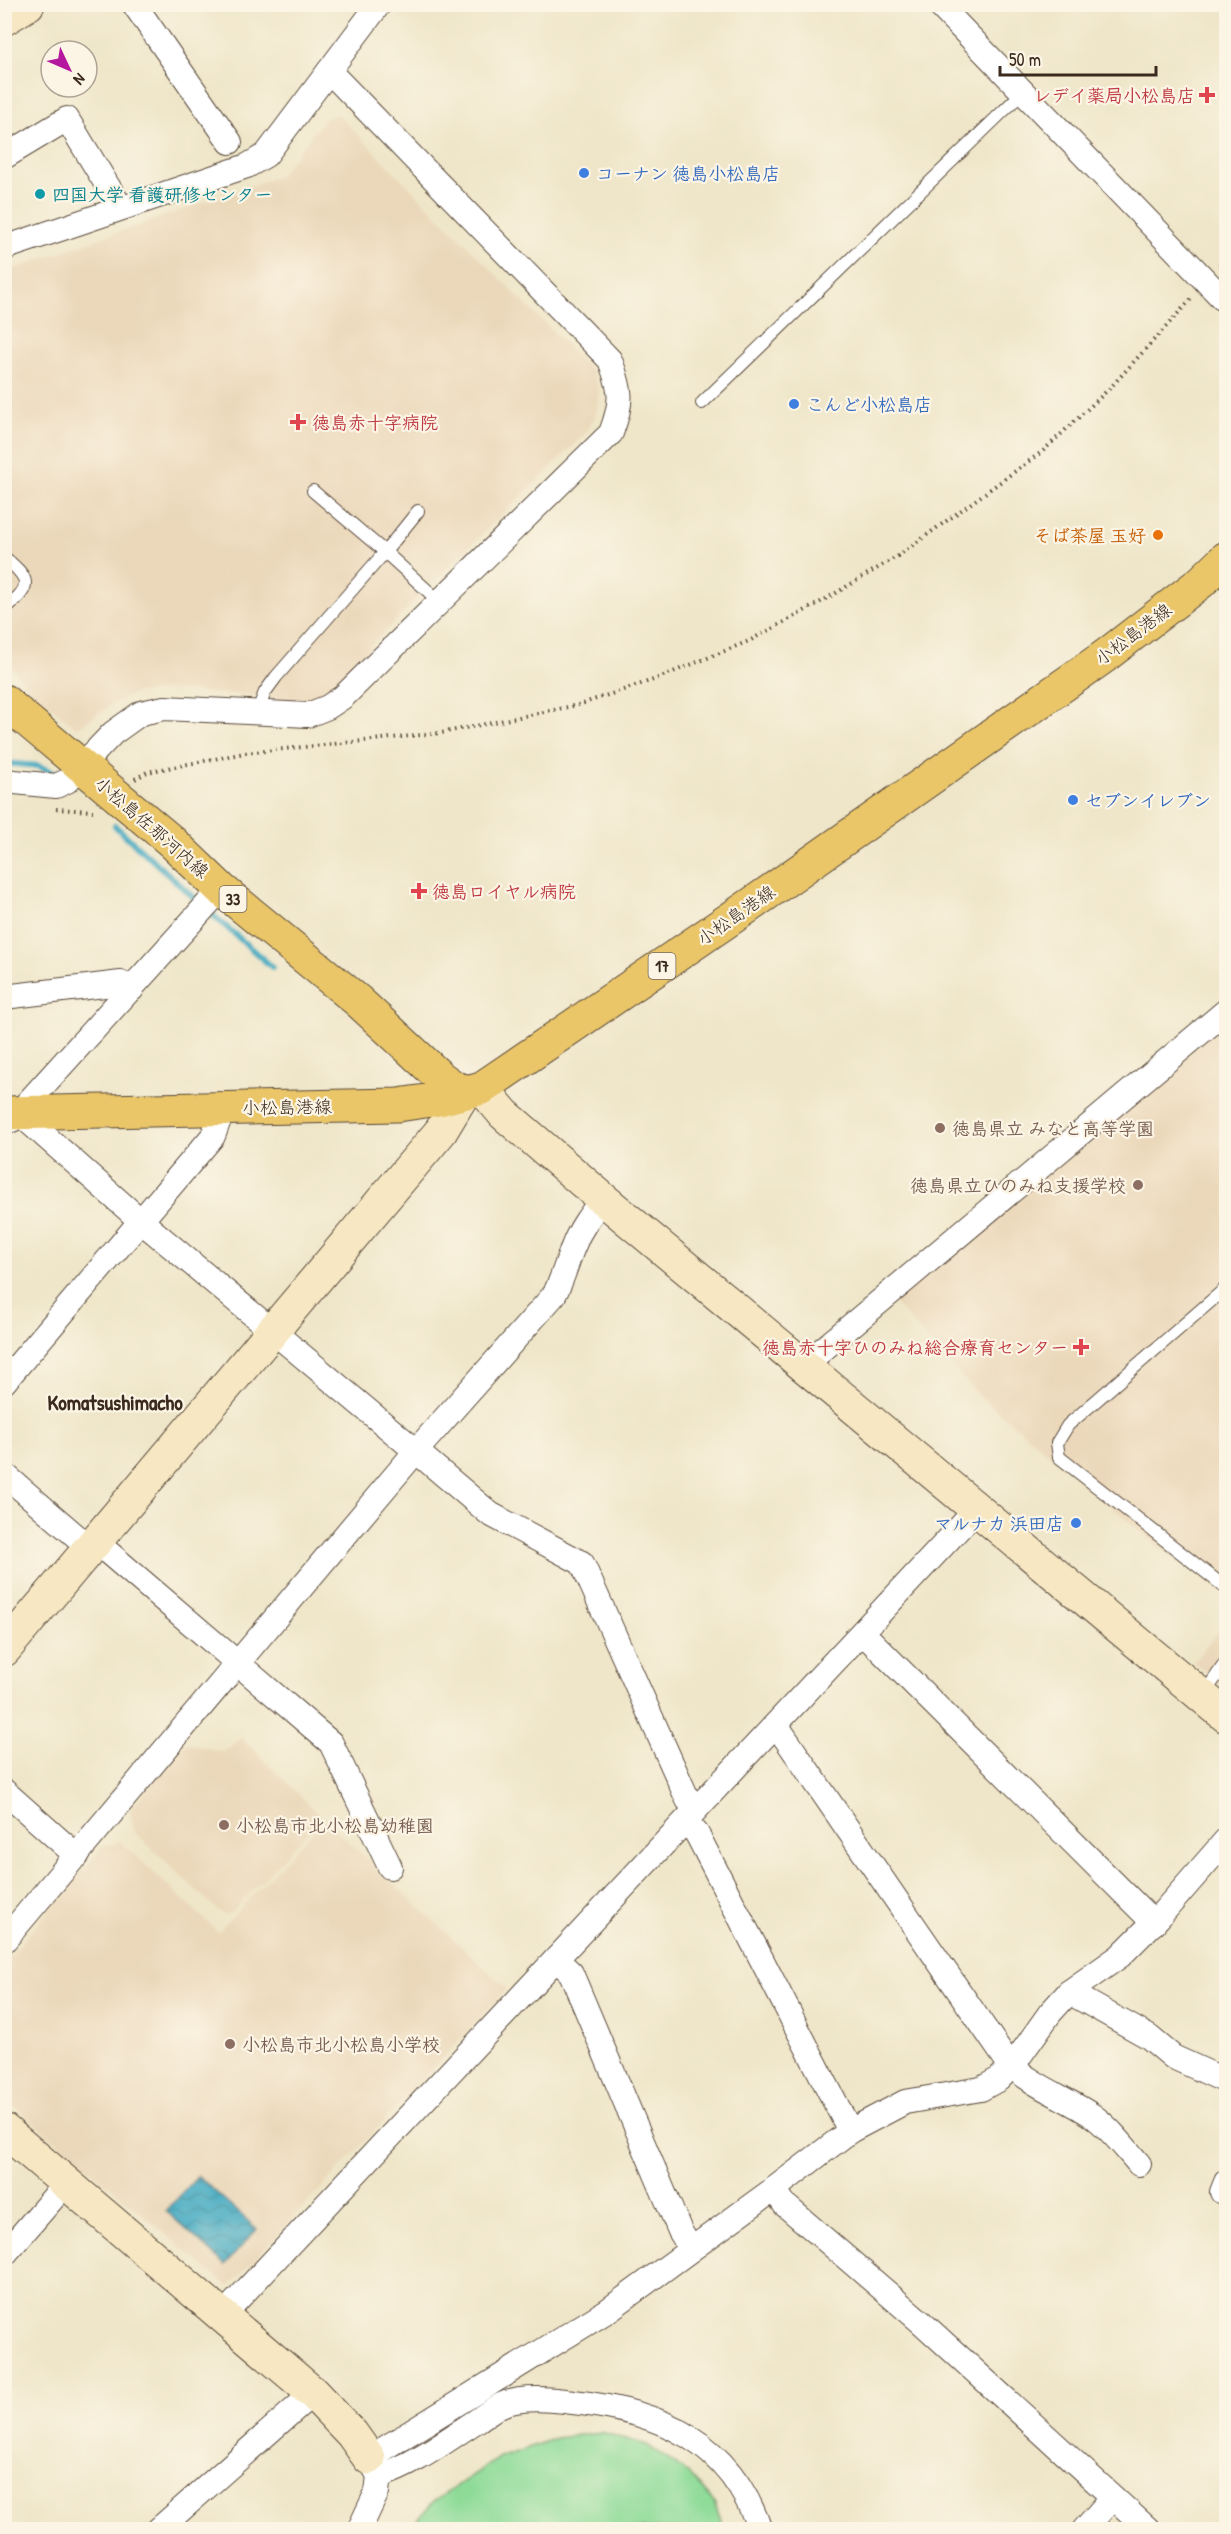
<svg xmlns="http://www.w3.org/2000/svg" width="1231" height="2534" viewBox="0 0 1231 2534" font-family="'Patrick Hand','Klee One',sans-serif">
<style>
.built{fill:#ebd8ba}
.garden{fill:#8edb98;stroke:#64825b;stroke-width:1.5}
.water{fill:url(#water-waves);stroke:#3e6a70;stroke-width:1.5}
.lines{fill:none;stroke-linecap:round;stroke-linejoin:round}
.stream{stroke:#41a9c1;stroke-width:6}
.lane-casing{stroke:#564638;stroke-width:14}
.street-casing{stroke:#564638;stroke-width:26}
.secondary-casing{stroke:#564638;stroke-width:35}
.primary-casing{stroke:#564638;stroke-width:35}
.path{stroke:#564638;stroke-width:4;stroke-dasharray:1.5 4.5;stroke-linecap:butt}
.lane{stroke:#fff;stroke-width:12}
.street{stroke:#fff;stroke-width:24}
.secondary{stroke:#f7e8c3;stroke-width:33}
.primary{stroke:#eac669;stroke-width:33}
.health-dot{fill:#e0444e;stroke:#fcf5e5;stroke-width:2}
.shop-dot{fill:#3f7fe0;stroke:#fcf5e5;stroke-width:2}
.culture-dot{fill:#0f9aa8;stroke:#fcf5e5;stroke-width:2}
.food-dot{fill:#e8710a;stroke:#fcf5e5;stroke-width:2}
.education-dot{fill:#8d6e63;stroke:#fcf5e5;stroke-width:2}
.labels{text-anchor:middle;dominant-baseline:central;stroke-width:4.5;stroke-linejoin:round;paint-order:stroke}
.shield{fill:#fcf5e5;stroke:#75675a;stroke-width:1.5}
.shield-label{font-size:16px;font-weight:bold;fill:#3b2a1e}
.health-label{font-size:18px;font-weight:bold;fill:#be3a42;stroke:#fcf5e5;text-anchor:end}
.shop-label{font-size:18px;font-weight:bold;fill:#366cbe;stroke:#fcf5e5;text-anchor:start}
.culture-label{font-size:18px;font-weight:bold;fill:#0d838f;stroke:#fcf5e5;text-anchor:start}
.food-label{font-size:18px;font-weight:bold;fill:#c56008;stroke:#fcf5e5;text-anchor:end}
.street-label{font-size:18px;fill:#3b2a1e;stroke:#fcf5e5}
.education-label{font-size:18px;font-weight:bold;fill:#785e54;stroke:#fcf5e5;text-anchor:start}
.quarter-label{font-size:21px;font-weight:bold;fill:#3b2a1e;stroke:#fcf5e5}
</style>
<defs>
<pattern id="water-waves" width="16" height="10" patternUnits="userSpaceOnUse" patternTransform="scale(1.5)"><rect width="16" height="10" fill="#41a9c1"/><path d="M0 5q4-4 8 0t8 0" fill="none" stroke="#388a9c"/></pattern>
</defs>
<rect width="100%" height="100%" fill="#fcf5e5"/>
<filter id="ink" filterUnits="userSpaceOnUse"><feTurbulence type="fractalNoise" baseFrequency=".0167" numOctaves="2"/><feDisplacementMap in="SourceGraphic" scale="12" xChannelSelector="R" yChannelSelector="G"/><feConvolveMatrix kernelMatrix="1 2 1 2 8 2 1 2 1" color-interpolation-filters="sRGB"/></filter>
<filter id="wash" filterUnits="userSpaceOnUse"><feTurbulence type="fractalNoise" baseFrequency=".008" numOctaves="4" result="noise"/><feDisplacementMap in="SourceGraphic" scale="24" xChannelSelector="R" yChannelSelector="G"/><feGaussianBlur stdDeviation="1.35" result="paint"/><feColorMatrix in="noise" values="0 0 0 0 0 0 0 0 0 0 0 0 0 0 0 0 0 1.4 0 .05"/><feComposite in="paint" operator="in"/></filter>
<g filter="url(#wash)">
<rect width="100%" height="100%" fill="#efe6c9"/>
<g class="built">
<path d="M 334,115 L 338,115 L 592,371 L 599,390 L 597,412 L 587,432 L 422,593 L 325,693 L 311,701 L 170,689 L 135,693 L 109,706 L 77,728 L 30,690 L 5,659 L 5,272 L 279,176 L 324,120 Z"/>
<path d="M 1226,1019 L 1226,1594 L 1158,1546 L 979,1395 L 891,1300 Z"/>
<path d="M 1226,1623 L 1226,1689 L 1193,1662 Z"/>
<path d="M 241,1738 L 322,1817 L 231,1913 L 223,1915 L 134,1832 L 130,1809 L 186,1743 L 223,1752 Z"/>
<path d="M 324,1819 L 507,1989 L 229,2287 L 5,2099 L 5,1962 L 103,1846 L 121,1842 L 218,1932 Z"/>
</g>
<path class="garden" d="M 601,2432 L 647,2445 L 689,2474 L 714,2502 L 724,2529 L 410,2529 L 433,2502 L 497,2459 L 556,2438 Z"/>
<path class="water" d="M 198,2176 L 257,2229 L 225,2265 L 166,2211 Z"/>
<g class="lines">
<g class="stream">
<path d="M 4,763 L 38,766 L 55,773"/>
<path d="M 115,826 L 200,903"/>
<path d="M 207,910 L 272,967"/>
</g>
</g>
</g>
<g filter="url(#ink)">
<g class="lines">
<g class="lane-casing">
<g id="lane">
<path d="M 702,403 L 1023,92"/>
<path d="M 418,511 L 385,552 L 440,602"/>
<path d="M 4,557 C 30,579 34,586 4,609"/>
<path d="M 257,713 L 265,692 L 276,677 L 385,552 L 313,491"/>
<path d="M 1226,1288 L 1068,1425 L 1057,1443 L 1059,1457 L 1226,1588"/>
<path d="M 1204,1694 L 1226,1662"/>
</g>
</g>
<g class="street-casing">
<g id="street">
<path d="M 134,4 L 230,142"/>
<path d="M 938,4 L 1226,302"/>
<path d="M 4,157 L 67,119 L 121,208"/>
<path d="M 4,248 L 247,166 L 266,155 L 379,4"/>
<path d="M 4,781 L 56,786 L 67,781 L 113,733 L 141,713 L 164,708 L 308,715 L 328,707 L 343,697 L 611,433 C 623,401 622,392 610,360 L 329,71"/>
<path d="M 4,997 L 121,983 L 132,989"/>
<path d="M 19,1113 L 141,1221 L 416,1451 L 490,1514 L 582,1563 L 688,1800 L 696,1809"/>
<path d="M 12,1120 L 221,889"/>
<path d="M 803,1366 L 1226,1011"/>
<path d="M 4,1382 L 213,1136 L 223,1109"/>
<path d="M 4,1474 L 91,1549"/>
<path d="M 96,1542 L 331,1743 L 390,1867"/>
<path d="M 863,1633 L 1154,1923"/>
<path d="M 777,1726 L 1007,2061 C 1031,2086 1065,2097 1093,2116 C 1111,2129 1124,2147 1139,2164"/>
<path d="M 4,1791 L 77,1856"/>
<path d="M 686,1821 L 697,1834 L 850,2131"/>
<path d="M 4,1941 L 416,1451 L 554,1295 C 563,1279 566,1264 573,1247 C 580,1228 591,1214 603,1199"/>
<path d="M 556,1959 L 571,1973 L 680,2231 L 691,2249"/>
<path d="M 1069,1992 L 1149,2037 L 1173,2057 L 1226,2081"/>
<path d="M 774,2189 L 785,2205 L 921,2322 L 1149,2530"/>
<path d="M 1222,2192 L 1226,2182"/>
<path d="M 4,2255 L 67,2182"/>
<path d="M 223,2315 L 978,1508"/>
<path d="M 379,2476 C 415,2465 446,2440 478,2420 C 485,2415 493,2409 501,2405 C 522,2396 551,2399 573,2402 C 660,2411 730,2441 760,2530"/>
<path d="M 158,2530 L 313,2393"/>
<path d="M 359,2530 L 377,2492 L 379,2476 L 369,2458 L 607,2311 L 774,2189 L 850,2131 L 905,2102 L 981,2089 L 999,2079 L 1016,2061 L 1050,2013 L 1069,1992 L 1120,1956 L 1159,1917 L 1226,1840"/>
<path d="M 1084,2530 L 1112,2498"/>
</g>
</g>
<g class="secondary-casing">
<g id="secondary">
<path d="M 4,19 L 28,4"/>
<path d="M 482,1088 L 504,1114 L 603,1199 L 1226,1716"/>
<path d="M 4,1650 L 441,1131 L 465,1091"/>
<path d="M 4,2130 L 313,2393 L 352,2434 L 369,2458"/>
</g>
</g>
<g class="primary-casing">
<g id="primary">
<path d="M 4,701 L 172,842 L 221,889 L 358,1001 L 441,1078 L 455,1088 L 465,1091"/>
<path d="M 4,1113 L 398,1105 L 439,1099 L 482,1088 L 749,906 L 1105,656 L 1201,582 L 1226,558"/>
</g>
</g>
<g class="path">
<path d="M 1220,265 L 1226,256"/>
<path d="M 135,779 L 147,772 L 245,753 L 441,733 L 578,705 L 656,679 L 749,641 L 819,603 L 898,556 L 1043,451 L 1110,388 L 1193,297"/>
<path d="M 56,809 L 93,811"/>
</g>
<use href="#lane" class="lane"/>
<use href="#street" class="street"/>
<use href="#secondary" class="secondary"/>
<use href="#primary" class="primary"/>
</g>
</g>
<g class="health-dot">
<path d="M1204 86h6v6h6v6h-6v6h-6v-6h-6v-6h6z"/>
<path d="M295 413h6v6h6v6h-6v6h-6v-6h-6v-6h6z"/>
<path d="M416 882h6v6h6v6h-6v6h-6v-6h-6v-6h6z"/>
<path d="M1078 1338h6v6h6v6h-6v6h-6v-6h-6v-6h6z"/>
</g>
<g class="shop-dot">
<circle cx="584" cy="173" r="6"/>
<circle cx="794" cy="404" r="6"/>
<circle cx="1073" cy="800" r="6"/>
<circle cx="1076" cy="1523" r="6"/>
</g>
<circle class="culture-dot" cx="40" cy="194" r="6"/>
<circle class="food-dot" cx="1158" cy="535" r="6"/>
<g class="education-dot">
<circle cx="940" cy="1128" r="6"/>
<circle cx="1138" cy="1185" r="6"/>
<circle cx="224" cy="1825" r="6"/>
<circle cx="230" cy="2044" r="6"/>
</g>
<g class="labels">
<g class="shield">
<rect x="219.5" y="886" width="27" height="26" rx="4.5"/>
<rect x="648.5" y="953" width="27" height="26" rx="4.5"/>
</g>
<g class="shield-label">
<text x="233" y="899">33</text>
<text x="662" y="966">17</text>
</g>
<g class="health-label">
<text x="1195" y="95">レデイ薬局小松島店</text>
<text x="312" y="422" text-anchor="start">徳島赤十字病院</text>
<text x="432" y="891" text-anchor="start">徳島ロイヤル病院</text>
<text x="1068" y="1347">徳島赤十字ひのみね総合療育センター</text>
</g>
<g class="shop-label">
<text x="596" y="173">コーナン 徳島小松島店</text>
<text x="806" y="404">こんど小松島店</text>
<text x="1085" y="800">セブンイレブン</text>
<text x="1064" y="1523" text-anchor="end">マルナカ 浜田店</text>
</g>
<g class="culture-label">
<text x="52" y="194">四国大学 看護研修センター</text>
</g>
<g class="food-label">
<text x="1146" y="535">そば茶屋 玉好</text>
</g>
<g class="street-label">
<text transform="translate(1133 634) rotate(-37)">小松島港線</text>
<text transform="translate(152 827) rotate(41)">小松島佐那河内線</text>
<text transform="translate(736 915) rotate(-35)">小松島港線</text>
<text transform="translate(287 1107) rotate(-1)">小松島港線</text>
</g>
<g class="education-label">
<text x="952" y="1128">徳島県立 みなと高等学園</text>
<text x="1126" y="1185" text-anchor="end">徳島県立ひのみね支援学校</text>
<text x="236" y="1825">小松島市北小松島幼稚園</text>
<text x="242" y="2044">小松島市北小松島小学校</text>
</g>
<g class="quarter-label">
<text x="115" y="1402">Komatsushimacho</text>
</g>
</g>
<rect width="1231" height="2534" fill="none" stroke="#fcf5e5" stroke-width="24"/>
<g transform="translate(69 69) rotate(134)"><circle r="28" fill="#fcf5e5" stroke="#afa495" stroke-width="1.5"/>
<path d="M0-4.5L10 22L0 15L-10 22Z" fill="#b5179e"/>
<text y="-9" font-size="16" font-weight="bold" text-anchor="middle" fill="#3b2a1e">N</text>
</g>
<path d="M1000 66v9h156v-9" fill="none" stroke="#3b2a1e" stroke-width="3"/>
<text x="1009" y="66" font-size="18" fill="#3b2a1e" stroke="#fcf5e5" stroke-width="4.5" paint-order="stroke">50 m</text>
</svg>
